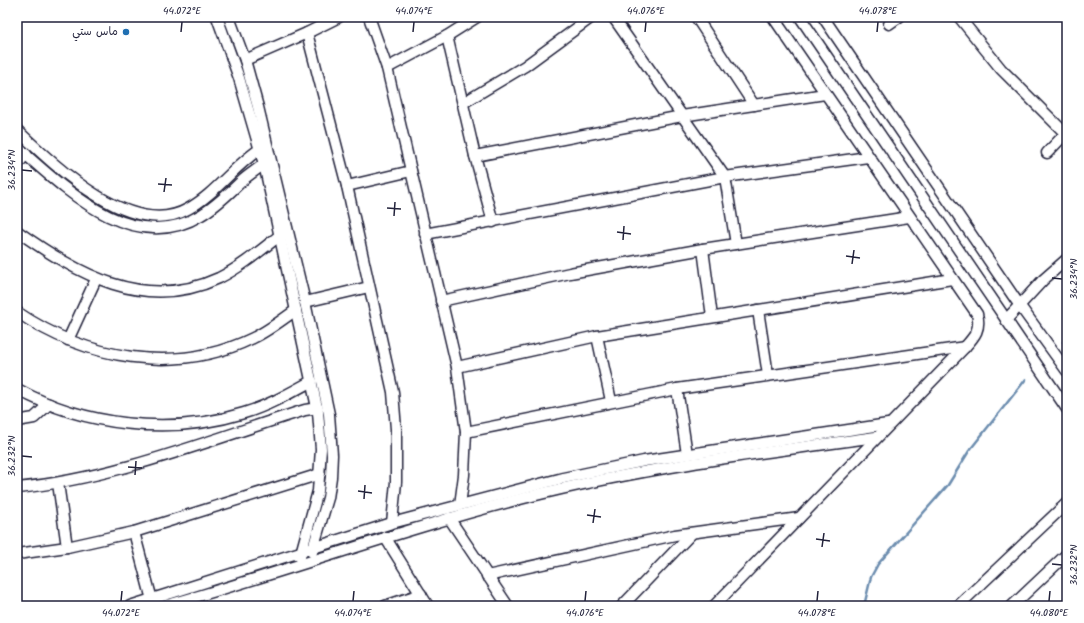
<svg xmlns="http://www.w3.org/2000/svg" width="1084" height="623" viewBox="0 0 1084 623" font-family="Kalam,'Playpen Sans Arabic',sans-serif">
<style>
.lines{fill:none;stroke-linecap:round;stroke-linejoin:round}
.stream{stroke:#6c8daf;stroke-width:2.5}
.minor-casing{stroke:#22223b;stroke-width:13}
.minor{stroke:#fff;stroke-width:10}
.ticks{fill:none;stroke:#22223b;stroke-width:1.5}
.poi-dot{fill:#1f6fb2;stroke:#fff;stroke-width:1.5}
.labels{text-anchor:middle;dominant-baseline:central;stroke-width:3.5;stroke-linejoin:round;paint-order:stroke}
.poi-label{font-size:11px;fill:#22223b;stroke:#fff;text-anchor:end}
.neatline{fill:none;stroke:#22223b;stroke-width:1.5}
.ticks-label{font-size:10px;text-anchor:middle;fill:#22223b}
</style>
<rect width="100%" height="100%" fill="#fff"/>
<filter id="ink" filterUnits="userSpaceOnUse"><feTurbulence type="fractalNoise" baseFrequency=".025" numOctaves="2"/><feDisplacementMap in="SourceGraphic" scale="8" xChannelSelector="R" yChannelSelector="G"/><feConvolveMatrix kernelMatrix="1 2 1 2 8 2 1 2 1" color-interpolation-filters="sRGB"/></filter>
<g filter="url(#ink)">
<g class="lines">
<g class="stream">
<path d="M 1063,342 L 1067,340"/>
<path d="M 864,606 L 871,577 L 878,564 L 948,485 L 969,451 L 1026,379"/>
</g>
<g class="minor-casing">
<g id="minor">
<path d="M 217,17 L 239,78 L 264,164 L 318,412 L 321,449 L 318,491 L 300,557"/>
<path d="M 229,17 L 245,60 L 258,107 L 305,302 L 329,414 L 332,455 L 331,477 L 328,498 L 312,552"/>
<path d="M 369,17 L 387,68 L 457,367 L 466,432 L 464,475 L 460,505"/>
<path d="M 613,17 L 725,177 L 736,244"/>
<path d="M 696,17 L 754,105"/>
<path d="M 800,17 L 1067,409"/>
<path d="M 823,17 L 1020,306 L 1067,371"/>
<path d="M 959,17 L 1001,69 L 1066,134"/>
<path d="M 1066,17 L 1067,18"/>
<path d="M 889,24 L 899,17"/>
<path d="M 307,33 L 347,186 L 393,392 L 396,429 L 396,482 L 392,523"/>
<path d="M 447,36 L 475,156 L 493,222"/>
<path d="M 245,60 L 307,33 L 339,17"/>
<path d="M 387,68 L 447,36 L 477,17"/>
<path d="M 463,103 L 525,66 L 592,17"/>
<path d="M 17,130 C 54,165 132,241 188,209 C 217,193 235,164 263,147"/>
<path d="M 17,147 C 65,189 133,257 201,215 C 217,206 230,192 243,180 C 251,173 260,168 267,161"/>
<path d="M 1047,153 L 1067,132"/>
<path d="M 475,156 L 682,116 L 825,94"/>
<path d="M 17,165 L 26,154"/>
<path d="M 347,186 L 411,171"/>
<path d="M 17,231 C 78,274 144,313 219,278 C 241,267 260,251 279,236"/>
<path d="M 425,234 L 725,177 L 868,157"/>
<path d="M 703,249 L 712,317"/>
<path d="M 441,301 L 570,273 L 703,249 L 909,217"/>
<path d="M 305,302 L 369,287"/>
<path d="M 758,310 L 768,375"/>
<path d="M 17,312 C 86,359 175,376 253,338 C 268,331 282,320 296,310"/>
<path d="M 1006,320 L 1043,280 L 1067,259"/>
<path d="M 597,336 L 611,401"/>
<path d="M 68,340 L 96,279"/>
<path d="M 457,367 L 597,336 L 952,279"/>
<path d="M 17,389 C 84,426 170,436 244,413 C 268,406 290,393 312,381"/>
<path d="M 677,389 L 687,454"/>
<path d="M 17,421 L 34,418 L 49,404"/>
<path d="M 466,432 L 677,389 L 965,347"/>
<path d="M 58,483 L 67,547"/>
<path d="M 17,488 C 114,479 212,439 305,410 L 318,408"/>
<path d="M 449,518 L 508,606"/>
<path d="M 134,532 L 152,600"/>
<path d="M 385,537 L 428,606"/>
<path d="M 17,554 L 67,547 L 134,532 L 320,474"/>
<path d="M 487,576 L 675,535 L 799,518"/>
<path d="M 130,606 L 392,523 L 563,478 L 644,461 L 888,424"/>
<path d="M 164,606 C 285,572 402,529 524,498 C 640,468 758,453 876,437"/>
<path d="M 385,606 L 421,594"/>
<path d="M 622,606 L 692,533"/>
<path d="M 714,606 L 965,347 C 975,336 981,329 977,314 L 773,17"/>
<path d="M 958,606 L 1067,503"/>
<path d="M 1012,606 L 1067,554"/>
</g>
</g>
<use href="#minor" class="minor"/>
</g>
</g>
<path class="ticks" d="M 181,32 L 182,22M 413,32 L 414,22M 645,32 L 646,22M 877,32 L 878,22M 22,170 L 32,171M 158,184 L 172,185M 164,192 L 166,178M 387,208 L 401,209M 394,216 L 395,202M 617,232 L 631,234M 623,240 L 624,226M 846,256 L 860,258M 852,264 L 854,250M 1052,278 L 1062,279M 22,456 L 32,457M 128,467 L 142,468M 135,475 L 136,461M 358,491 L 372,493M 364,499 L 365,485M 587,515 L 601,517M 593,523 L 595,509M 816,539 L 830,541M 822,547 L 824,533M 1052,564 L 1062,565M 121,601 L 122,591M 353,601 L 354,591M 585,601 L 586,591M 817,601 L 818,591M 1049,601 L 1050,591"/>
<circle class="poi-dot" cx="126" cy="32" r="4"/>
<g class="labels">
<g class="poi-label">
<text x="118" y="32">ماس ستي</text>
</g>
</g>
<rect width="1084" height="623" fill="none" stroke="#fff" stroke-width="44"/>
<rect x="22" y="22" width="1040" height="579" class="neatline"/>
<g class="ticks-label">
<text x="182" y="14">44.072°E</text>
<text x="414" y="14">44.074°E</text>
<text x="646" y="14">44.076°E</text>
<text x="878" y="14">44.078°E</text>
<text transform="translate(11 170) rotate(-90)" y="4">36.234°N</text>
<text transform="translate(1073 279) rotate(-90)" y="4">36.234°N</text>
<text transform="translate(11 456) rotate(-90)" y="4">36.232°N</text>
<text transform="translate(1073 565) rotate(-90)" y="4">36.232°N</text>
<text x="121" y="616">44.072°E</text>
<text x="353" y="616">44.074°E</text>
<text x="585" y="616">44.076°E</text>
<text x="817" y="616">44.078°E</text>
<text x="1049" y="616">44.080°E</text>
</g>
</svg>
